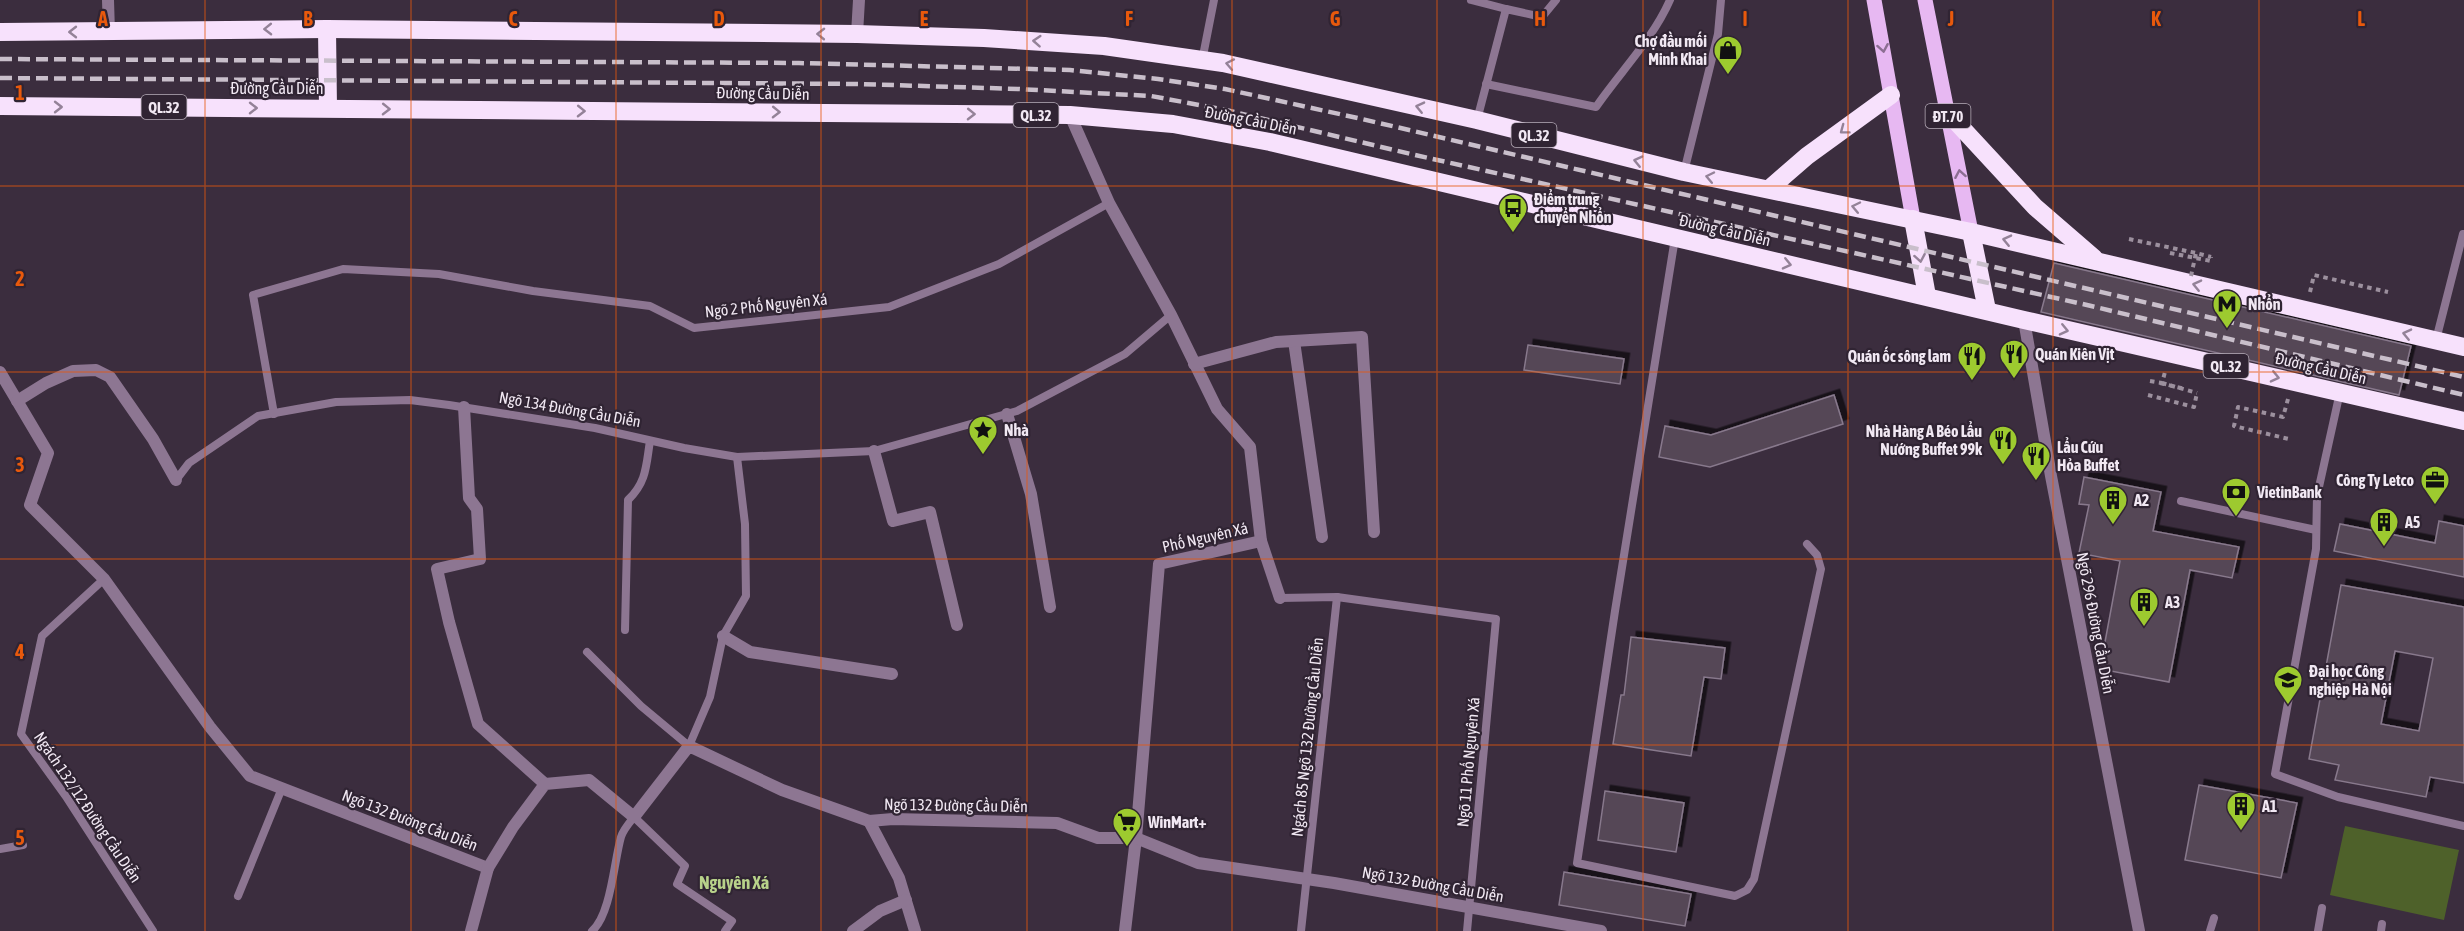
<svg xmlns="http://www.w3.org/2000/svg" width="2464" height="931" viewBox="0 0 2464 931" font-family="'Asap Condensed',sans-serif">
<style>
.green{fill:#4e612a}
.building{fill:#544657;stroke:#88798c;stroke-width:1.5;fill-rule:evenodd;filter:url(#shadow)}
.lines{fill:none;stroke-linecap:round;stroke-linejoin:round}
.path{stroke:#9c909e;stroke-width:4;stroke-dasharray:4.5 4.5;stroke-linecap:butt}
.lane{stroke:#8d7692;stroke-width:8}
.street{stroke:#8d7692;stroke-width:12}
.primary{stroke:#e7b8f2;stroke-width:15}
.highway{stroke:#f7e1fc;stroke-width:18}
.rail{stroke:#c9bfcb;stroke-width:4.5;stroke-dasharray:12 6;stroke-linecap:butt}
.path-bridge{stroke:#9c909e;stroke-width:4;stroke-dasharray:4.5 4.5;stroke-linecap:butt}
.oneway{stroke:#948298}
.oneway2{stroke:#8c6e92}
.grid{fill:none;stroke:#e8590c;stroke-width:1.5;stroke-opacity:0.55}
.labels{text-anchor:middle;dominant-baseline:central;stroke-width:4.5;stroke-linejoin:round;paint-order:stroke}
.shield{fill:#302433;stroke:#b7adb9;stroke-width:1.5}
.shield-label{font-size:15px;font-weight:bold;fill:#f1e8f3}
.poi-label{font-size:16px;font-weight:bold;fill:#f1e8f3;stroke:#302433;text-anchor:start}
.street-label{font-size:16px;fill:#f1e8f3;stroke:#302433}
.neighbourhood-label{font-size:18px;font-weight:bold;fill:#b8d28a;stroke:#302433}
.grid-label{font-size:20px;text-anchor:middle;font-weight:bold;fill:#e8590c;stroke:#302433;stroke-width:4.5;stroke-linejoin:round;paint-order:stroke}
</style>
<defs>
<filter id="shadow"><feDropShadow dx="5.5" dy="-5.5" stdDeviation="0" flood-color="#0009"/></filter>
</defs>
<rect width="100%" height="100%" fill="#3b2d3e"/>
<path class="green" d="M 2345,826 L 2459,850 L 2444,920 L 2330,895 Z"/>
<g class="building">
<path d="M 2054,263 L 2411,346 L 2399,395 L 2041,312 Z"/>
<path d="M 1528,345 L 1624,359 L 1620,384 L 1524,370 Z"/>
<path d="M 1834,395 L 1843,424 L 1710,467 L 1659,457 L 1665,426 L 1711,435 Z"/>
<path d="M 2084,477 L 2161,492 L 2153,531 L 2239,547 L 2232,578 L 2190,570 L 2169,682 L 2100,669 L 2120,561 L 2079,553 L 2089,505 L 2079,504 Z"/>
<path d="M 2439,521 L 2464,526 L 2464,577 L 2334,551 L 2340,524 L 2435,543 Z"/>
<path d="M 2341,585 L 2464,607 L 2464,783 L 2430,777 L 2426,797 L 2335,780 L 2339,765 L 2309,759 ZM 2395,651 L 2433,658 L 2419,731 L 2381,724 Z"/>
<path d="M 1631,637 L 1725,648 L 1721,679 L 1704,677 L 1691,756 L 1613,744 L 1621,695 L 1624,695 Z"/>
<path d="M 2199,785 L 2297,803 L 2281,878 L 2185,860 Z"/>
<path d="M 1605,791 L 1684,803 L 1676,852 L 1598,840 Z"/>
<path d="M 1564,872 L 1691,894 L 1685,926 L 1559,905 Z"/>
</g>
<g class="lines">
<g class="path">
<path d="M 2129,239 L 2196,253"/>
<path d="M 2170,253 L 2211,261 L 2211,257"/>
<path d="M 2310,292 L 2314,275 L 2388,292"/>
<path d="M 2150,381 L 2162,383 L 2165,372"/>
<path d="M 2160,383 L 2185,389"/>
<path d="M 2148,395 L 2194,407 L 2197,393"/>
<path d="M 2288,399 L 2283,417 L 2238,407 L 2234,426 L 2289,439"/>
</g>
<g class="lane">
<path d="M 1471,0 L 1506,9"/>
<path d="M 1202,61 L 1214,0"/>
<path d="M 1486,84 L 1596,107 C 1620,72 1653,39 1670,0"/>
<path d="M 1477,120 L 1506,9 L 1542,17 L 1556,0"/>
<path d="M 1684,172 L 1718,34 L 1721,0"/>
<path d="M 1675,238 L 1615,611 L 1577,863 L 1735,896 L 1747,890 L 1754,879 L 1821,569 L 1817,555 L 1807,544"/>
<path d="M 2436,340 L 2463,234"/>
<path d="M 2340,392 L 2317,496 L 2316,549 L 2275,774 L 2338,797 L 2464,826"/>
<path d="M 274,414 L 253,295 L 343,269 L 439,274 L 533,291 L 650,306 L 694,328 L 889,307 L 999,264 L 1109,203"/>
<path d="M 176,480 L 189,463 L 258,416 L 336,402 L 410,400 L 449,405 L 595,428 L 684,448 L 737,457 L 874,451 L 1017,411 L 1125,354 L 1171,315"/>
<path d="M 2181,501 L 2316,530"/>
<path d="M 104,579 L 42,636 L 21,734 L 67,798 L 153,931"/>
<path d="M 1280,598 L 1337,597 L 1496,619 L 1467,931"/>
<path d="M 625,630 L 628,500 C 647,482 646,465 650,441"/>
<path d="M 587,652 L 641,706 L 689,746 L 710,697 L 723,636 L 746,596 L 745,524 L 737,457"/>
<path d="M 0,849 L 23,845"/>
<path d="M 238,896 L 282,788"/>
<path d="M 592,931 C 611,915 614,861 621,837 C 623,830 629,823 634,817 L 685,866 L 677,884 L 732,921 L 725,931"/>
<path d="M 1301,931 L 1337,597"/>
<path d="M 2210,931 L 2214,918"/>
<path d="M 2318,931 L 2322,908"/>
<path d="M 2381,931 L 2382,924"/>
</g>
<g class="street">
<path d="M 108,0 L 109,32"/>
<path d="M 857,34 L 859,0"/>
<path d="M 1070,115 L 1109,203 L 1171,315 L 1217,409 L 1250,447 L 1261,541 L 1159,564 L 1136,838 L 1125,931"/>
<path d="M 2024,320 L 2051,476 L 2139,931"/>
<path d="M 1294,341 L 1322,537"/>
<path d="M 1194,364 L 1276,342 L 1362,337 L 1374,532"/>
<path d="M 0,372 L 48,453 L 30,505 L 104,579 L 210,727 L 250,776 L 488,868"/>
<path d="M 17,401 L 46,383 L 73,371 L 96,370 L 110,377 L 153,439 L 176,480"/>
<path d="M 464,407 L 469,498 L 477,509 L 480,559 L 437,569 L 449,622 L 478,724 L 545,784"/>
<path d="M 1007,414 L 1031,494 L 1050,607"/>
<path d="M 874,451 L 893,521 L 930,512 L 957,625"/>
<path d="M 1261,541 L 1280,598"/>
<path d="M 723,636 L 750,652 L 892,674"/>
<path d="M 869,821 L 899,878 L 915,931"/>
<path d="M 471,931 L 488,868 L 513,827 L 545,784 L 589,780 L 634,817 L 689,746 L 782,790 L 869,821 L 893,819 L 1057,823 L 1098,838 L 1136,838 L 1198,863 L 1334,883 L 1601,931"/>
<path d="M 853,931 L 880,911 L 906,900"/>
</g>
<g class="primary">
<path d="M 1874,0 L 1913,219"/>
<path d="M 1925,0 L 1971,232"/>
</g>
<g class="highway">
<path d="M 327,29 L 328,108"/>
<path d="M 0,32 L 327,29 L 857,34 L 984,38 L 1104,46 L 1223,63 L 1477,120 L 1684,172 L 1971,232 L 2464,347"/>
<path d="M 0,106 L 1070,115 L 1173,124 L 1270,142 L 2024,320 L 2464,421"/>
<path d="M 1948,113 L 2035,207 L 2094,258"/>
<path d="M 1769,189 L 1807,156 L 1891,95"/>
<path d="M 1913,219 L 1927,296"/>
<path d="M 1971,232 L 1987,310"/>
</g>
<g class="rail">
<path d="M 0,59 L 799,63 L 1070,70 L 1158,79 L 1225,89 L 1362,119 L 2464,377"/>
<path d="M 0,78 L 858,84 L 1018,89 L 1151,96 L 1226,110 L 1415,155 L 2087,305 L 2464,395"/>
</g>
<g class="path-bridge">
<path d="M 2191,276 L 2196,253 L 2211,257"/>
<path d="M 2162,383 L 2197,393"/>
</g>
</g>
<defs><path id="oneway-chevron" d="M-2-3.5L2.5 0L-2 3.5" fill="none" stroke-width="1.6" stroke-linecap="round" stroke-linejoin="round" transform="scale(1.5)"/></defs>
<g class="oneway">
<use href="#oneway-chevron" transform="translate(268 29) rotate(179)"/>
<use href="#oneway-chevron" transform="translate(73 32) rotate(180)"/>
<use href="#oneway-chevron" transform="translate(821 34) rotate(-179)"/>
<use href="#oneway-chevron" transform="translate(1037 41) rotate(-176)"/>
<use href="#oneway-chevron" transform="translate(1230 64) rotate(-169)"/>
<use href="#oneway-chevron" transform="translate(58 107)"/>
<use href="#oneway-chevron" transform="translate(1420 107) rotate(-167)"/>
<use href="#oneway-chevron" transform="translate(253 108)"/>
<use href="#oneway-chevron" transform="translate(386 109) rotate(1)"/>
<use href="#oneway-chevron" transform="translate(581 111) rotate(1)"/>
<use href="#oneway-chevron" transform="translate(776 112) rotate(1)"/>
<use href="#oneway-chevron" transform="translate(971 114) rotate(1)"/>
<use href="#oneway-chevron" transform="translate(1844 130) rotate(143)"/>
<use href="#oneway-chevron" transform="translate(1638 161) rotate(-167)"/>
<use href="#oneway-chevron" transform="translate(1710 177) rotate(-168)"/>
<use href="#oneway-chevron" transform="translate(1856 207) rotate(-168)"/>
<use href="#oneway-chevron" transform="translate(2007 240) rotate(-167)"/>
<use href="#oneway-chevron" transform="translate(1920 258) rotate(80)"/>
<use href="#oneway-chevron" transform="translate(1787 264) rotate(13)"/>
<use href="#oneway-chevron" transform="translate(2197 285) rotate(-167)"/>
<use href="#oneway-chevron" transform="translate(2064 330) rotate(13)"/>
<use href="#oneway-chevron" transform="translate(2407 334) rotate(-167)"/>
<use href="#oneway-chevron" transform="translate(2275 377) rotate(13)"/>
</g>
<g class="oneway2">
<use href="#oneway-chevron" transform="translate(1883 48) rotate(80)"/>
<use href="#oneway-chevron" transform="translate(1960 174) rotate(-100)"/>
</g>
<path class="grid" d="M 205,0 L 205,931M 411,0 L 411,931M 616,0 L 616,931M 821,0 L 821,931M 1027,0 L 1027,931M 1232,0 L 1232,931M 1437,0 L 1437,931M 1643,0 L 1643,931M 1848,0 L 1848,931M 2053,0 L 2053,931M 2259,0 L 2259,931M 0,186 L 2464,186M 0,372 L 2464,372M 0,559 L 2464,559M 0,745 L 2464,745"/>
<defs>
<g id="shop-pin" transform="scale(1.5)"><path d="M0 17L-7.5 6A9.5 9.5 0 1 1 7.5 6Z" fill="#9dca2f" stroke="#302433"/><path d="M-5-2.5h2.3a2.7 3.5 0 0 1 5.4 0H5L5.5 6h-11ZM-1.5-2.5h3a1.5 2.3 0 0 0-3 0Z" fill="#111"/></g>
<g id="bus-pin" transform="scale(1.5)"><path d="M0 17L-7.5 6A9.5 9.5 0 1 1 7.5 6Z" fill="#9dca2f" stroke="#302433"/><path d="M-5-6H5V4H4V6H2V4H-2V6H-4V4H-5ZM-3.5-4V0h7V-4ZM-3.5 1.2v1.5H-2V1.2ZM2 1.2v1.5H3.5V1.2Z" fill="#111"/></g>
<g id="metro-pin" transform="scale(1.5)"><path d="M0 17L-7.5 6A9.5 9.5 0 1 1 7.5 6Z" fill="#9dca2f" stroke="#302433"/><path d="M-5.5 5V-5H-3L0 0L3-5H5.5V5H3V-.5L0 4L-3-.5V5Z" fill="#111"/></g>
<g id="restaurant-pin" transform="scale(1.5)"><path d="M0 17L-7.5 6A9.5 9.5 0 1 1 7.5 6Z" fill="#9dca2f" stroke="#302433"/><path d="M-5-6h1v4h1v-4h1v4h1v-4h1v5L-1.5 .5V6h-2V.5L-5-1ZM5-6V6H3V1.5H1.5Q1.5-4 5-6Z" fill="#111"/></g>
<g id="sight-pin" transform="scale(1.5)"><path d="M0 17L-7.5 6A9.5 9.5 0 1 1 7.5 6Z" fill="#9dca2f" stroke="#302433"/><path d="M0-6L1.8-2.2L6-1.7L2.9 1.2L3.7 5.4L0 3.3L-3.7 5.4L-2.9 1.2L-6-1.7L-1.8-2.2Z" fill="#111"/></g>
<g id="office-pin" transform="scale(1.5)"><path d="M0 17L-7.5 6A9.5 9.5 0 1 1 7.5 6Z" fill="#9dca2f" stroke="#302433"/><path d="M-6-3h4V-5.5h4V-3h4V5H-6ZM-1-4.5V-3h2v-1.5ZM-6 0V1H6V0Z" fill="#111"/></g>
<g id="bank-pin" transform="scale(1.5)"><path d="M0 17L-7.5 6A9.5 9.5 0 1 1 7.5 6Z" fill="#9dca2f" stroke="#302433"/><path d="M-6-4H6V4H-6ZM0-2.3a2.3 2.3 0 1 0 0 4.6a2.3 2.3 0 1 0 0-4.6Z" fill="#111"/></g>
<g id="building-pin" transform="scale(1.5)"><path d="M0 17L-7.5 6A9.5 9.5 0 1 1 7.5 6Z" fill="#9dca2f" stroke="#302433"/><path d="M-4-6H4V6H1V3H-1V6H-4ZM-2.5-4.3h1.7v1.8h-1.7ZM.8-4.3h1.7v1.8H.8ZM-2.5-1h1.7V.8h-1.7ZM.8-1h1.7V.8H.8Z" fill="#111"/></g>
<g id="university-pin" transform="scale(1.5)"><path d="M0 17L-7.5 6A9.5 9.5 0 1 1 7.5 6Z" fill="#9dca2f" stroke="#302433"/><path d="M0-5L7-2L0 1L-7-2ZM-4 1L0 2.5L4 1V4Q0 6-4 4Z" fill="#111"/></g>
<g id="supermarket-pin" transform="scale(1.5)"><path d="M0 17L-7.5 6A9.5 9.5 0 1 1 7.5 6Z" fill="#9dca2f" stroke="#302433"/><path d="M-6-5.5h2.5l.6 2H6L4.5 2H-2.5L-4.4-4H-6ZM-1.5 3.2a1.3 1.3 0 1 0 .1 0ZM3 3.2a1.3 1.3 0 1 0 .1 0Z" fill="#111"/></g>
</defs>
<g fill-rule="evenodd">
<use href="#shop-pin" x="1728" y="50"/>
<use href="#bus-pin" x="1513" y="208"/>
<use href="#metro-pin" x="2227" y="304"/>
<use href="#restaurant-pin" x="2014" y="354"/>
<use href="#restaurant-pin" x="1972" y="356"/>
<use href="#sight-pin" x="983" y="430"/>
<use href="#restaurant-pin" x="2003" y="440"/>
<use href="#restaurant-pin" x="2036" y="456"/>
<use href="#office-pin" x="2435" y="480"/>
<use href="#bank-pin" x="2236" y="492"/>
<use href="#building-pin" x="2113" y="500"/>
<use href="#building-pin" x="2384" y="522"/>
<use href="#building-pin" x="2144" y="602"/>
<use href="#university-pin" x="2288" y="680"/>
<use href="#building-pin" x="2241" y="806"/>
<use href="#supermarket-pin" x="1127" y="822"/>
</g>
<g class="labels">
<g class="shield">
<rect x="141.5" y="95" width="45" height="24" rx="4.5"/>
<rect x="1013.5" y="103" width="45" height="24" rx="4.5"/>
<rect x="1925.5" y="104" width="45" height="24" rx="4.5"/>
<rect x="1511.5" y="123" width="45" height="24" rx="4.5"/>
<rect x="2203.5" y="354" width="45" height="24" rx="4.5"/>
</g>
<g class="shield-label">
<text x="164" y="107">QL.32</text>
<text x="1036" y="115">QL.32</text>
<text x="1948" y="116">ĐT.70</text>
<text x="1534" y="135">QL.32</text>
<text x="2226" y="366">QL.32</text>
</g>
<g class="poi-label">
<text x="1707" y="41" text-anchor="end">Chợ đầu mối<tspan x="1707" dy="18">Minh Khai</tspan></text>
<text x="1534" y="199">Điểm trung<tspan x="1534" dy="18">chuyển Nhổn</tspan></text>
<text x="2248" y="304">Nhổn</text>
<text x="2035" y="354">Quán Kiên Vịt</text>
<text x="1951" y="356" text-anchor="end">Quán ốc sông lam</text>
<text x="1004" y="430">Nhà</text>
<text x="1982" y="431" text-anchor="end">Nhà Hàng A Béo Lẩu<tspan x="1982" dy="18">Nướng Buffet 99k</tspan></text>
<text x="2057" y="447">Lẩu Cứu<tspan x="2057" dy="18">Hỏa Buffet</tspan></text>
<text x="2414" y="480" text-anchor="end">Công Ty Letco</text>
<text x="2257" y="492">VietinBank</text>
<text x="2134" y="500">A2</text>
<text x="2405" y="522">A5</text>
<text x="2165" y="602">A3</text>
<text x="2309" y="671">Đại học Công<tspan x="2309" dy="18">nghiệp Hà Nội</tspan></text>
<text x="2262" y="806">A1</text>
<text x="1148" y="822">WinMart+</text>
</g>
<g class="street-label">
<text x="277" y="88">Đường Cầu Diễn</text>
<text transform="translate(763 93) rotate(1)">Đường Cầu Diễn</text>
<text transform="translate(1251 120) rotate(11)">Đường Cầu Diễn</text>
<text transform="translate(1725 230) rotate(13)">Đường Cầu Diễn</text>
<text transform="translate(766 305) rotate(-6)">Ngõ 2 Phố Nguyên Xá</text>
<text transform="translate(2321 368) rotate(13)">Đường Cầu Diễn</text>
<text transform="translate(570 409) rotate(10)">Ngõ 134 Đường Cầu Diễn</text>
<text transform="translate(1205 537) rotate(-13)">Phố Nguyên Xá</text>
<text transform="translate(2096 623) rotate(79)">Ngõ 296 Đường Cầu Diễn</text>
<text transform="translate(1307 737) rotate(-84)">Ngách 85 Ngõ 132 Đường Cầu Diễn</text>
<text transform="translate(1468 762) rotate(-85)">Ngõ 11 Phố Nguyên Xá</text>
<text transform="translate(956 805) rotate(1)">Ngõ 132 Đường Cầu Diễn</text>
<text transform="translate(88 807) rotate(56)">Ngách 132/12 Đường Cầu Diễn</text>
<text transform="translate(410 820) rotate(21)">Ngõ 132 Đường Cầu Diễn</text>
<text transform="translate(1433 884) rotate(10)">Ngõ 132 Đường Cầu Diễn</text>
</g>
<g class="neighbourhood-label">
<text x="734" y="882">Nguyên Xá</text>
</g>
</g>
<g class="grid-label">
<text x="103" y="26">A</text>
<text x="308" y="26">B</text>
<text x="513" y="26">C</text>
<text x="719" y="26">D</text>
<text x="924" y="26">E</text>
<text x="1129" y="26">F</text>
<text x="1335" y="26">G</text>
<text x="1540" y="26">H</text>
<text x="1745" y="26">I</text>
<text x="1951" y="26">J</text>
<text x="2156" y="26">K</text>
<text x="2361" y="26">L</text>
<text x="20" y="100">1</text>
<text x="20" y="286">2</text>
<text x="20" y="472">3</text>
<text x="20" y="659">4</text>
<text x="20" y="845">5</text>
</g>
</svg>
